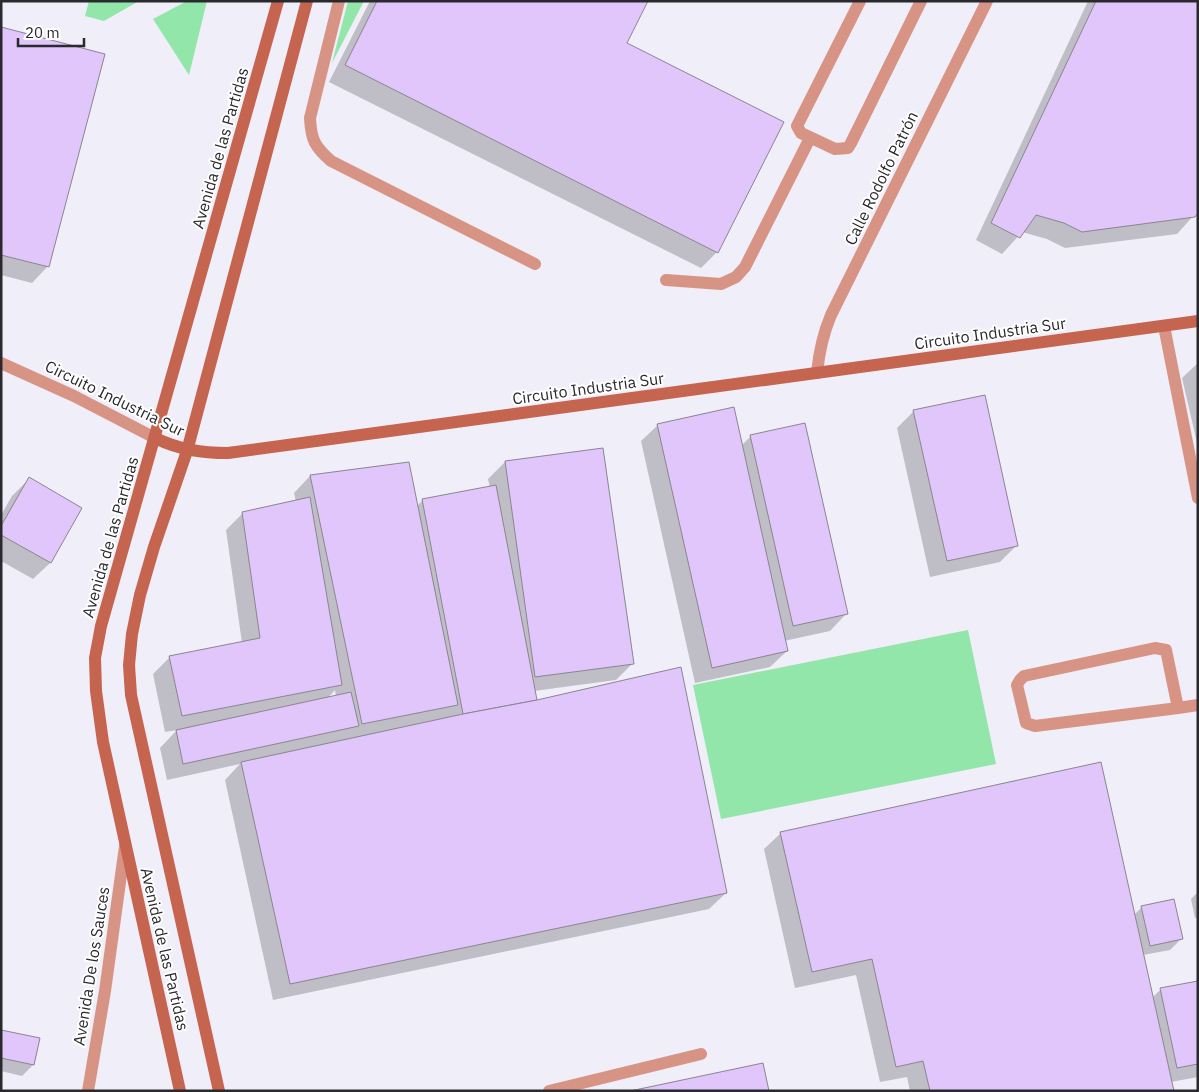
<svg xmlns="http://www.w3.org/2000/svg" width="1199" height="1092" viewBox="0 0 1199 1092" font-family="'IBM Plex Sans',sans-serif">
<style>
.green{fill:#93e6a9}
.shadow{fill:#0003;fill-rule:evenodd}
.building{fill:#e1c6fb;stroke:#8a858e}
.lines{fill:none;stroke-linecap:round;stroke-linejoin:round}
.service{stroke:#d79484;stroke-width:12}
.minor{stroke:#d79484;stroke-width:12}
.secondary{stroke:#c5644f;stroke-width:12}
.labels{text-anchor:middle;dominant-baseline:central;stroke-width:4;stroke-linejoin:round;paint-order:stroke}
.street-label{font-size:16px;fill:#2a2a2e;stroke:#fff}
</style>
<rect width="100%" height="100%" fill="#efeef9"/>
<g class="green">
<path d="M 89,1 L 139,1 L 104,21 L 85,16 Z"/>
<path d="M 187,1 L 207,1 L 189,75 L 153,19 Z"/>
<path d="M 348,1 L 364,1 L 332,63 Z"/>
<path d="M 968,630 L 996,764 L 721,819 L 693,685 Z"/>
</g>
<g class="shadow">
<path d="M 370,1 L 647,1 L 625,44 L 717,252 L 701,268 L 329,82 Z"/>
<path d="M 1088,1 L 1198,1 L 1198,215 L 1195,214 L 1177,234 L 1065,248 L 1047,239 L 1022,232 L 1002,254 L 976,240 Z"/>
<path d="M 1,28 L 48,266 L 32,283 L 1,275 Z"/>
<path d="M 1198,363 L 1198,447 L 1182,378 Z"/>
<path d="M 914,411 L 1017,545 L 1000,562 L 930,577 L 897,428 Z"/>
<path d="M 658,425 L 741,446 L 751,436 L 846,614 L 830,631 L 784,641 L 787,651 L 770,667 L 695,683 L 641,441 Z"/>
<path d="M 602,449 L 633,663 L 616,680 L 534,691 L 536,702 L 726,893 L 709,909 L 273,1000 L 225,780 L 240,764 L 167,780 L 160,748 L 177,730 L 165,732 L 153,674 L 170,657 L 242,643 L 226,530 L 243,513 L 296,502 L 294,493 L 310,476 L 417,506 L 423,500 L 490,488 L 488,479 L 505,462 ZM 335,690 L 336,697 L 327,699 Z"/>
<path d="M 29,479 L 80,508 L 50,563 L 33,579 L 1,561 L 1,515 L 12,496 Z"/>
<path d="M 781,833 L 1134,915 L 1142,907 L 1181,939 L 1170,950 L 1143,955 L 1152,998 L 1161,989 L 1198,983 L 1198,1077 L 1171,1082 L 1173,1091 L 910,1091 L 907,1077 L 880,1082 L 856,975 L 795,988 L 764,849 Z"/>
<path d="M 1198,892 L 1198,918 L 1195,918 L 1191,899 Z"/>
<path d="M 1,1031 L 38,1039 L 33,1065 L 22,1076 L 1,1071 Z"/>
</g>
<g class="building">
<path d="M 377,1 L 648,1 L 627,43 L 784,122 L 718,253 L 345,65 Z"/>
<path d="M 1096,1 L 1198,1 L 1198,213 L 1195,217 L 1082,232 L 1064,223 L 1036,215 L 1020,238 L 991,223 Z"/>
<path d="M 1,27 L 105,54 L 49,267 L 1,255 Z"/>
<path d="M 985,395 L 1018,546 L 947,561 L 913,410 Z"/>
<path d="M 734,407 L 788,651 L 712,668 L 657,424 Z"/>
<path d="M 805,423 L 848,614 L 793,626 L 750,435 Z"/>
<path d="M 603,448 L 634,664 L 535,677 L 505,461 Z"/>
<path d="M 409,462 L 458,705 L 362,724 L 310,475 Z"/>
<path d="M 29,477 L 82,508 L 51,563 L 1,535 L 1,526 Z"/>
<path d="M 496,485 L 537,700 L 463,714 L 422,499 Z"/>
<path d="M 310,497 L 342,685 L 182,716 L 169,656 L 260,638 L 242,512 Z"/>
<path d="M 681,667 L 727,893 L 290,984 L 241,762 L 463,714 L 537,700 Z"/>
<path d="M 351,692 L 359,726 L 183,764 L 176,730 Z"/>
<path d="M 1101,762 L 1174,1091 L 930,1091 L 923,1061 L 896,1067 L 872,959 L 812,972 L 780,832 Z"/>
<path d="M 1174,899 L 1183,939 L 1150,946 L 1141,906 Z"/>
<path d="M 1198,981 L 1198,1064 L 1177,1068 L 1160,988 Z"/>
<path d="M 1,1030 L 40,1038 L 34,1065 L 1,1058 Z"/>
<path d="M 763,1063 L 769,1091 L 630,1091 Z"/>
</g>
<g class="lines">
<g class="service">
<path d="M 339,1 L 310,118 C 311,140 315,147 331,161 L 535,264"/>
<path d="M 860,1 L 797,126 L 801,133 L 835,149 L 848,148 L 851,143 L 921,1"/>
<path d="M 666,280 L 721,284 L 736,277 L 745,267 L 810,138"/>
<path d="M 1178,708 L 1166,650 L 1155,648 L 1024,676 L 1020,680 L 1017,685 L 1026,723 L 1035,726 L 1178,708 L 1198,705"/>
<path d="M 549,1091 L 701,1054"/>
</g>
<g class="minor">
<path d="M 1164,326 L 1198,498"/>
<path d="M 1,363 L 74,396 L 155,438"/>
<path d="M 817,373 C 819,352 823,334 831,315 L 987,1"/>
<path d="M 88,1091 L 105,991 L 125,846"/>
</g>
<g class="secondary">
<path d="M 155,438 C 180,450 202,453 228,453 L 1198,321"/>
<path d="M 180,1091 L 103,742 L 96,691 L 95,658 L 101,626 L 278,1"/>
<path d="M 219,1091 L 131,695 L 129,665 L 132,634 L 140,595 L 154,547 L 187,451 L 307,1"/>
</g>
</g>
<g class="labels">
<g class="street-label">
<text transform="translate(220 148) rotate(-74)">Avenida de las Partidas</text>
<text transform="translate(881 178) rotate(-64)">Calle Rodolfo Patrón</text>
<text transform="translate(990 333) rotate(-8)">Circuito Industria Sur</text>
<text transform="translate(588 388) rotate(-8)">Circuito Industria Sur</text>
<text transform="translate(115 398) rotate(26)">Circuito Industria Sur</text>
<text transform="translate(110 537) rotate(-74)">Avenida de las Partidas</text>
<text transform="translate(165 949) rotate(77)">Avenida de las Partidas</text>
<text transform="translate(91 966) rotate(-81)">Avenida De los Sauces</text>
</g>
</g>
<rect width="1199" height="1092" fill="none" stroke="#2a2a2e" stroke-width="5"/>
<path d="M18 38v8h66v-8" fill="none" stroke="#2a2a2e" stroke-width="2.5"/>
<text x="25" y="38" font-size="15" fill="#2a2a2e" stroke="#ffffff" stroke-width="4" paint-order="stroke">20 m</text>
</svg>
